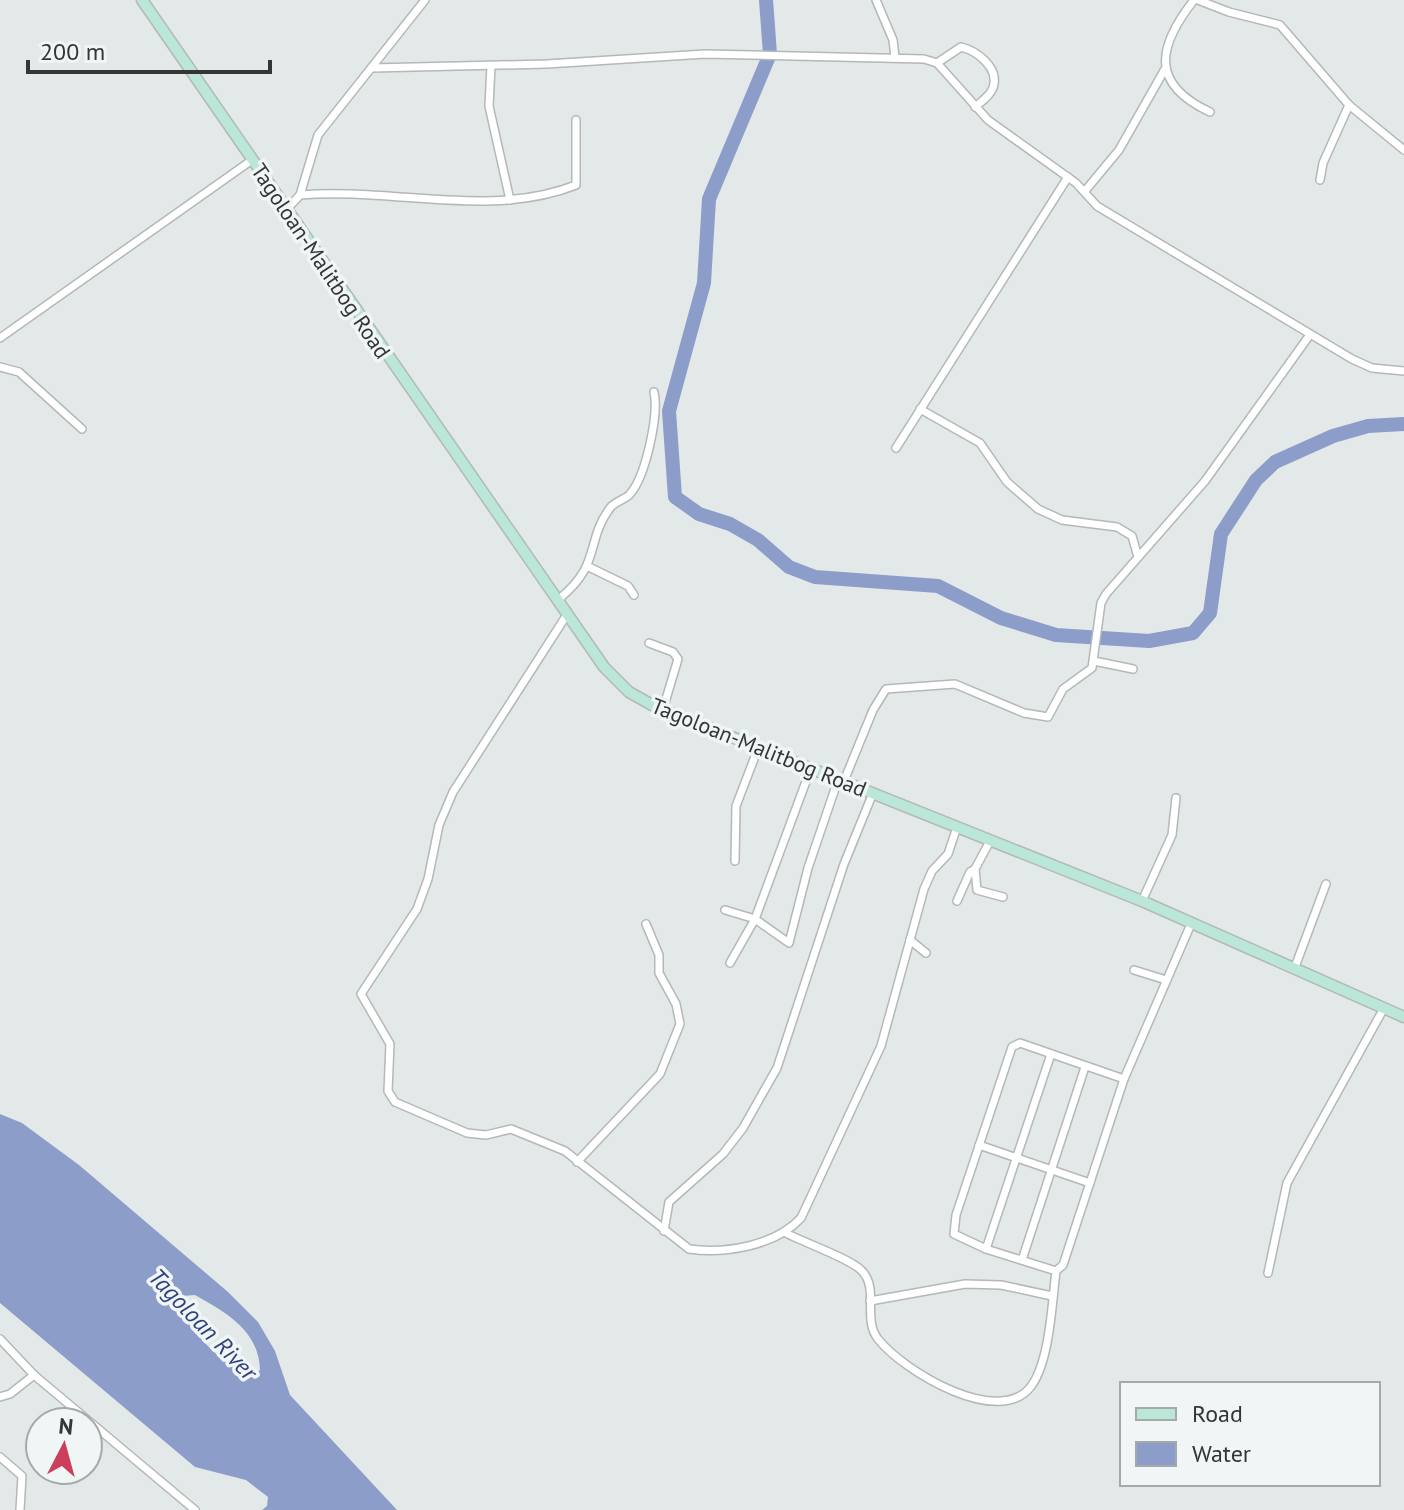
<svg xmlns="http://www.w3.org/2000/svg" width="1404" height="1510" viewBox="0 0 1404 1510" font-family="'PT Sans',sans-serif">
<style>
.water{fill:#8c9dca;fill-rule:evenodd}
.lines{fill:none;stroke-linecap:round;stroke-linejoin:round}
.river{stroke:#8c9dca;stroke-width:14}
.minor-casing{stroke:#b3b8b8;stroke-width:10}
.secondary-casing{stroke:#b3b8b8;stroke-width:13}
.minor{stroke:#fff;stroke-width:7}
.secondary{stroke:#bbe7d9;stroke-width:10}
.labels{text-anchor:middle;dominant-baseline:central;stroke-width:7;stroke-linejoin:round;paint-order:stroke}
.street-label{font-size:22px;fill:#343636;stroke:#f0f5f5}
.water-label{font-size:24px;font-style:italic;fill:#30427b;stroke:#f0f5f5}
</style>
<rect width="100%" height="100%" fill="#e3e8e8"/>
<path class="water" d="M 0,1114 L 22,1123 L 79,1165 L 228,1292 L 258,1322 L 275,1351 L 290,1395 L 397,1510 L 262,1510 L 267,1506 L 268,1497 L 246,1480 L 195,1467 L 0,1303 ZM 195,1295 C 227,1313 259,1331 260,1370 L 255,1374 C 230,1375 177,1322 182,1296 Z"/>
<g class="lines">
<path class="river" d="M 766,0 L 770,54 L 709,199 L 704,283 L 669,411 L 675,497 L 699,514 L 730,524 L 758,540 L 789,567 L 815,577 L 938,586 L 1001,618 L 1056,635 L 1149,641 L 1193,633 L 1210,613 L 1221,534 L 1256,480 L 1275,462 L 1333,436 L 1368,426 L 1404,424"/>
<g class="minor-casing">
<g id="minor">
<path d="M 876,0 L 893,40 L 895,57"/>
<path d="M 1194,0 C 1157,47 1150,84 1210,112"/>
<path d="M 1198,0 L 1229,12 L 1280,25 L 1349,105 L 1404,150"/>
<path d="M 937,63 L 961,47 C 977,51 1000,68 993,88 C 990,96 981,102 975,107"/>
<path d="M 491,66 L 489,106 L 510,200"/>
<path d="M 372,68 L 547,64 L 705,54 L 924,59 L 937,63 L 988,120 L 1076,183 L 1097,206 L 1352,359 L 1372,368 L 1404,371"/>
<path d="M 1320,180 L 1323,163 L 1349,105"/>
<path d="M 1085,191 L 1119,150 L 1165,69"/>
<path d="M 300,195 C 390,187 490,219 576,185 L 576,120"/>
<path d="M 286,210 L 300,195 L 318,135 L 425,0"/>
<path d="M 0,338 L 252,160"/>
<path d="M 0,367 L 19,372 L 82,429"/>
<path d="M 920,409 L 980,443 L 1007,482 L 1038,509 L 1062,520 L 1117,527 L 1132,536 L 1138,557"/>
<path d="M 896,448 L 1068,177"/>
<path d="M 589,567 L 628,586 L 634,595"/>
<path d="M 559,599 C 602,564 585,542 610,508 C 615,501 625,500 630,494 C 646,476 659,414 654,392"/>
<path d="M 568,613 L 453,792 L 439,825 L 428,879 L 417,909 L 361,994 L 390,1044 L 388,1091 L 395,1102 L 467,1133 L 486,1135 L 511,1129 L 565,1151 L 689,1249 C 725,1254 775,1246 801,1218 L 881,1046 L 924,889 L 932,871 L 948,854 L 957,827"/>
<path d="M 649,643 L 673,652 L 678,659 L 663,709"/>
<path d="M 1094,661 L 1133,669"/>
<path d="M 844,781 L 873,710 L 886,689 L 955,684 L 1024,713 L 1048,717 L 1063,689 L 1092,668 L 1101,603 L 1106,594 L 1205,481 L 1309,336"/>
<path d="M 990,841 L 975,869 L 977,890 L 1003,897"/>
<path d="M 735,861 L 736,806 L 759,746"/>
<path d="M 957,901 L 970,872 L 975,869"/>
<path d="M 1142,901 L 1172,835 L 1176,798"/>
<path d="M 725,910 L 755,919 L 789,943 L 808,868 L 838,780"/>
<path d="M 910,940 L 926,953"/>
<path d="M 730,963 L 755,919 L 811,768"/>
<path d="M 1295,967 L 1326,884"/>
<path d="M 1134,970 L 1166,980"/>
<path d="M 979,1145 L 1090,1183"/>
<path d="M 577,1162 L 660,1074 L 680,1024 L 676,1004 L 659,973 L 659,955 L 646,924"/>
<path d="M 664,1231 L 669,1202 L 723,1154 L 743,1128 L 777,1068 L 844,864 L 873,793"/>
<path d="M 784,1232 C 802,1242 849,1258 861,1270 C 880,1288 862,1319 878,1339 C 903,1371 1001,1430 1032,1385 C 1050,1359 1052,1302 1056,1271 L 1063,1265 L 1124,1079 L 1191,924"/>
<path d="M 986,1249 L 1051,1054"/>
<path d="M 1022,1260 L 1085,1067"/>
<path d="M 1056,1271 L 986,1249 L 954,1234 L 956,1215 L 1012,1047 L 1020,1043 L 1124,1079"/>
<path d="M 1268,1273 L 1287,1183 L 1384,1008"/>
<path d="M 870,1301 L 965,1284 L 1001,1285 L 1052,1296"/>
<path d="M 0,1339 L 34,1375 L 195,1510"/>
<path d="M 0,1397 L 10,1394 L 34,1375"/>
<path d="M 0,1457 L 22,1476 L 20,1510"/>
</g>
</g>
<g class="secondary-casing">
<path id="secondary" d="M 142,0 L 604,667 L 629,692 L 652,705 L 1142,901 L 1404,1017"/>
</g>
<use href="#minor" class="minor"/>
<use href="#secondary" class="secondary"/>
</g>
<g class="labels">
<g class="street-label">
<text transform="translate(321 261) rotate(56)">Tagoloan-Malitbog Road</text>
<text transform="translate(759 747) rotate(22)">Tagoloan-Malitbog Road</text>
</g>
<g class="water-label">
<text transform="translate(203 1324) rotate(46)">Tagoloan River</text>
</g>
</g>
<rect x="1120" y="1382" width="260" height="104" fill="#f0f5f5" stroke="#a5a9a9" stroke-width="2"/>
<rect x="1136" y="1408" width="40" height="12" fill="#bbe7d9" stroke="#a5a9a9" stroke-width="2"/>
<text x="1192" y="1422" font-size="24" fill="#343636">Road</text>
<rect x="1136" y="1442" width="40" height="24" fill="#8c9dca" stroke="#a5a9a9" stroke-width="2"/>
<text x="1192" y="1462" font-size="24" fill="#343636">Water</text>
<g transform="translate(64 1446) rotate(6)"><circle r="38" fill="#f0f5f5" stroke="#a5a9a9" stroke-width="2"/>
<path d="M0-6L14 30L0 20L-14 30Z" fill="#cd3d5c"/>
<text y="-12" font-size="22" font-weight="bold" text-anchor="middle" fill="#343636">N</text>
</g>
<path d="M28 60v12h242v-12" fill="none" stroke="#343636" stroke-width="4"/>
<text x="40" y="60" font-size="24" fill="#343636" stroke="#f0f5f5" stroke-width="6" paint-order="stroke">200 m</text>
</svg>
